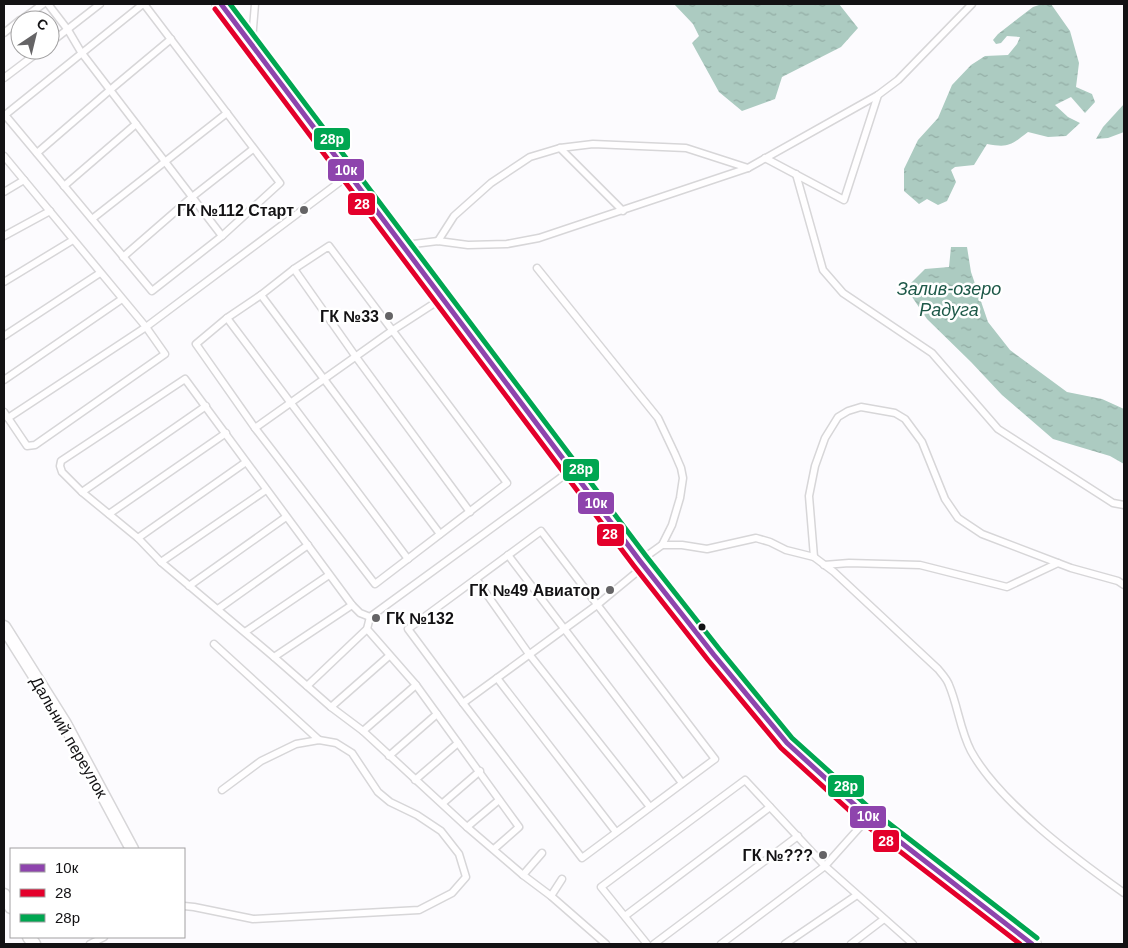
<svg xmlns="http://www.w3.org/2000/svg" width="1128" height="948" viewBox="0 0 1128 948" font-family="Helvetica,sans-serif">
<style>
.water{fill:url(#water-ripples)}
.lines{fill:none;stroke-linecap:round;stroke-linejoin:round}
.lane-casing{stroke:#d7d6d8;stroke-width:9}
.street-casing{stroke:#d7d6d8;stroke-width:15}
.secondary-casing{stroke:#d7d6d8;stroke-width:20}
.lane{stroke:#fffeff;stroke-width:6}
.street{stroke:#fffeff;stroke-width:12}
.secondary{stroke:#fffeff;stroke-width:18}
.bus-1-casing{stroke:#fff;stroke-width:9}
.bus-2-casing{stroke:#fff;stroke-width:9}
.bus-3-casing{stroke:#fff;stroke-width:9}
.bus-1{stroke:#8e44ad;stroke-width:5}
.bus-2{stroke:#e4002b;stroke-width:5}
.bus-3{stroke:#00a651;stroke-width:5}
.poi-dot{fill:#656466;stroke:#fff;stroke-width:2}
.bus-dot{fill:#131214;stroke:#fff;stroke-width:2}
.labels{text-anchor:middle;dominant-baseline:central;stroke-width:5;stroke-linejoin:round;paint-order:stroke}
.poi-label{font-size:16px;font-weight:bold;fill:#131214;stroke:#fff;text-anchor:end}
.street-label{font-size:16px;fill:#131214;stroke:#fff}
.water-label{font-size:18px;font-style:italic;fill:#1d5848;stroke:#fff}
.line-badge{stroke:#fff;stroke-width:2}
.badge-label{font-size:14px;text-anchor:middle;font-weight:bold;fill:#fff}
</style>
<defs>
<pattern id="water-ripples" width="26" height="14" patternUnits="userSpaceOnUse" patternTransform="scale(1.25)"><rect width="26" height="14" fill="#accbc1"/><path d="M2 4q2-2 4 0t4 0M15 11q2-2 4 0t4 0" fill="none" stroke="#93ada5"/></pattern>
</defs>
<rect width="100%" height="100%" fill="#fcfbfe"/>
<g class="water">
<path d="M 674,4 L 839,4 L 858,28 L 841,47 L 782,77 L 775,99 L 742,111 L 719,92 L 692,43 L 699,36 L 693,24 Z"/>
<path d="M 1042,4 L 1051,4 L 1070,31 L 1079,63 L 1076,87 L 1092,94 L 1095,102 L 1085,113 L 1071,97 L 1055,105 L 1068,117 L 1080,123 L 1066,136 L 1048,137 L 1028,132 C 1011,145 1009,148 987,144 L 974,165 L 955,167 L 951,170 L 956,182 L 947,201 L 938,205 L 927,199 L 919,204 L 904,191 L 904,169 L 918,140 L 938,118 L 952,85 L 971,65 L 985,56 L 1008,55 L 1017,44 L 1020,37 L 1007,36 L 1001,43 L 996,44 L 993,40 L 998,34 L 1033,7 Z"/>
<path d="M 1124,104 L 1124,132 L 1108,138 L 1096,139 L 1103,127 Z"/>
<path d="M 951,247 L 967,247 L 971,272 L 988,322 L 1010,350 L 1067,392 L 1102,399 L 1124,409 L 1124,464 L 1110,456 L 1053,439 L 1002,395 L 971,362 L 927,319 L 906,288 L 925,269 L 949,267 Z"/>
</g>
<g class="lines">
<g class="lane-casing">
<g id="lane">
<path d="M 48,4 L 68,30 L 81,52 L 222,236"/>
<path d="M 143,4 L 5,115 L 152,291 L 222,236 L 280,183 L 144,4"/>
<path d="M 21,20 L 43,4"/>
<path d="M 4,33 L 20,20"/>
<path d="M 252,40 L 255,4"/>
<path d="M 50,43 L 100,4"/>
<path d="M 4,78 L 41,50"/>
<path d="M 560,148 L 623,211"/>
<path d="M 37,153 L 110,90 L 171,39"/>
<path d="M 4,156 L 146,327 L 165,354 L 35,445 L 27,446 L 4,412"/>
<path d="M 765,158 L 844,200 L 878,95"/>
<path d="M 796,174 L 823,270 L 843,293 L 932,353 L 998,429 L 1113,503 L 1124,505"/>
<path d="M 64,186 L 136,124"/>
<path d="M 4,192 L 24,180"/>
<path d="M 92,219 L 227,113"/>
<path d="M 4,236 L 50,211"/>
<path d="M 438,241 L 454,216 L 491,183 L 530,157 L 560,148 L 593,144 L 686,148 L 748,168"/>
<path d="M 405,245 L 438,241 L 468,245 L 507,244 L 539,238 L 748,168 L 878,95 L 898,80 L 972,4"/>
<path d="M 329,246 L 507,483 L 375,584 L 255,428 L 196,344 L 227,318 L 261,295 L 294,269 Z"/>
<path d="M 123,257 L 192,197 L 253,149"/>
<path d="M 537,268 L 658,418 L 675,454 L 681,468 L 683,478 L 680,498 L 672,525 L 662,545"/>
<path d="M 294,269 L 356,357 L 470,512"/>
<path d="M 4,282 L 73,240"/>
<path d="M 261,295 L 440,534"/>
<path d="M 227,318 L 408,559"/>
<path d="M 4,336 L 100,273"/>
<path d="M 4,380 L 122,299"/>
<path d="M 8,418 L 146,327 L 349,175"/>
<path d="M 255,428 L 393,330 L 441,299"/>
<path d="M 570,471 L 370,617 L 360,613 L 352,605 L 185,379 L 61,461 L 60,466 L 62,472 L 82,492 L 138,538 L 161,562 L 274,657 L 331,707 L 363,731 L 467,827 L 523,875 L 551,896 L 606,944"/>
<path d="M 82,492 L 206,406"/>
<path d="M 109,514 L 226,433"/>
<path d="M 541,531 L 715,759 L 582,858 L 463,703 L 408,629 Z"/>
<path d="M 138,538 L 246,462"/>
<path d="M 508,555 L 682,783"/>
<path d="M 814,557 L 809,496 L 815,466 L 825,438 L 838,417 L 848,411 L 861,407 L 895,413 L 905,419 L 922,442 L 945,499 L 958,518 L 982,534 L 1071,568 L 1118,581 L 1124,585"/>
<path d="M 641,560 L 662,545 L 682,545 L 707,549 L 756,538 L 770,542 L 786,550 L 814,557 L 834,572 L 938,669 C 942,674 947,679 949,685 C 958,706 960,730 971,751 C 999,802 1076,859 1124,893"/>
<path d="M 161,562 L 266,490"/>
<path d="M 824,565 L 849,563 L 920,565 L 1007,587 L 1058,563"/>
<path d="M 476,579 L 529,654 L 650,807"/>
<path d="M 189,586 L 286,517"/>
<path d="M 218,609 L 308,545"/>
<path d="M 370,617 L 367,629 L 416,685 L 519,827 L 494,849"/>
<path d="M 245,632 L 329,575"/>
<path d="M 214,644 L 319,740"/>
<path d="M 274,657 L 352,605"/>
<path d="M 497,678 L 616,832"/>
<path d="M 307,686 L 367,629"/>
<path d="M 463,703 L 597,605 L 643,567"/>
<path d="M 331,707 L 389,656"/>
<path d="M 363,731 L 416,685"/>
<path d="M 389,756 L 437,714"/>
<path d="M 415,780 L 458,743"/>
<path d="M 443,803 L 480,771"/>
<path d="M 467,827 L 499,800"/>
<path d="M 523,875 L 542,853"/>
<path d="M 551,896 L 562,879"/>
<path d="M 184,906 L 194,907 L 253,919 L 419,910 L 452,893 L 466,877 L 459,854 L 441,831 L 417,815 L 390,802 L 378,792 L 352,753 L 336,743 L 319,740 L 296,744 L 261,761 L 222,790"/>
<path d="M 625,916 L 770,807"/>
<path d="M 90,944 L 104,937"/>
<path d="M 647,944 L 601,887 L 745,780 L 825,866 L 913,944"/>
<path d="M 654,944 L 798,836"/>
<path d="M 721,944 L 825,866 L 867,819"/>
<path d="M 785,944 L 857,895"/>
<path d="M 851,944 L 884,919"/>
</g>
</g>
<g class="street-casing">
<g id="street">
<path d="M 4,627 L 65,724 L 132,849"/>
<path d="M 4,895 L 11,907"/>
<path d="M 29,937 L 34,944"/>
</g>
</g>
<g class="secondary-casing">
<path id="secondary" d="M 221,4 L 640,561 L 714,655 L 787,743 L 868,817 L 1032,944"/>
</g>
<use href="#lane" class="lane"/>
<use href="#street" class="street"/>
<use href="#secondary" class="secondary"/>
<g class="bus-1-casing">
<path id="bus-1" d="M 221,4 L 640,561 L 714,655 L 787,743 L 868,817 L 1032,944"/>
</g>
<g class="bus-2-casing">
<path id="bus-2" d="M 215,9 L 634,566 L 708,660 L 781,748 L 863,823 L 1020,944"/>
</g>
<g class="bus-3-casing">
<path id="bus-3" d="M 230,4 L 646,556 L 720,650 L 792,738 L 873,811 L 1037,938"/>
</g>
<use href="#bus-1" class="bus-1"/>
<use href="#bus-2" class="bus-2"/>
<use href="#bus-3" class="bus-3"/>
</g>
<g class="poi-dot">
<circle cx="304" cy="210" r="5"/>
<circle cx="389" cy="316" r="5"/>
<circle cx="610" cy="590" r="5"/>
<circle cx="376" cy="618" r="5"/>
<circle cx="823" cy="855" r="5"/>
</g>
<circle class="bus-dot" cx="702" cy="627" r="4.5"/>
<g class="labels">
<g class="poi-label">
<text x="294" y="210">ГК №112 Старт</text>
<text x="379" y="316">ГК №33</text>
<text x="600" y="590">ГК №49 Авиатор</text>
<text x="386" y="618" text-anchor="start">ГК №132</text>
<text x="813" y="855">ГК №???</text>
</g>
<g class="street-label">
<text transform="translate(69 737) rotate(60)">Дальний переулок</text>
</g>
<g class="water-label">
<text x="949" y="289">Залив-озеро<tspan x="949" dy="21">Радуга</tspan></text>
</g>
</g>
<g class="line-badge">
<rect x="313" y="127" width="38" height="24" rx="5" fill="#00a651"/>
<rect x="327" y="158" width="38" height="24" rx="5" fill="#8e44ad"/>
<rect x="347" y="192" width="29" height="24" rx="5" fill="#e4002b"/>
<rect x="562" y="458" width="38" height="24" rx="5" fill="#00a651"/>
<rect x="577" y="491" width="38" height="24" rx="5" fill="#8e44ad"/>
<rect x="596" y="523" width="29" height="24" rx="5" fill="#e4002b"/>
<rect x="827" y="774" width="38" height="24" rx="5" fill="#00a651"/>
<rect x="849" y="805" width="38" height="24" rx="5" fill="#8e44ad"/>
<rect x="872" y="829" width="28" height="24" rx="5" fill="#e4002b"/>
</g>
<g class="badge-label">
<text x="332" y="144">28р</text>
<text x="346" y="175">10к</text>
<text x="362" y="209">28</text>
<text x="581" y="474">28р</text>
<text x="596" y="508">10к</text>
<text x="610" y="539">28</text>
<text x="846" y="791">28р</text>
<text x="868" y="821">10к</text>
<text x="886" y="846">28</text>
</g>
<rect width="1128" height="948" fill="none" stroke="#131214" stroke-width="10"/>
<rect x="10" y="848" width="175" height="90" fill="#ffffff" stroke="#a1a0a1"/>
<rect x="20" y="864" width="25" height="8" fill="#8e44ad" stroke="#a1a0a1"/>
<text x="55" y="873" font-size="15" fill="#131214">10к</text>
<rect x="20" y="889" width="25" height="8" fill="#e4002b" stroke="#a1a0a1"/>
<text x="55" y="898" font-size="15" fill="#131214">28</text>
<rect x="20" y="914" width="25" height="8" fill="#00a651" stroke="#a1a0a1"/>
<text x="55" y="923" font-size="15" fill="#131214">28р</text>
<g transform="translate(35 35) rotate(35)"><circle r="24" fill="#ffffff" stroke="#a1a0a1"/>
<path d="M0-4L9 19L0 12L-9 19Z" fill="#656466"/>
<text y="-8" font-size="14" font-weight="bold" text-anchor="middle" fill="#131214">С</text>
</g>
</svg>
